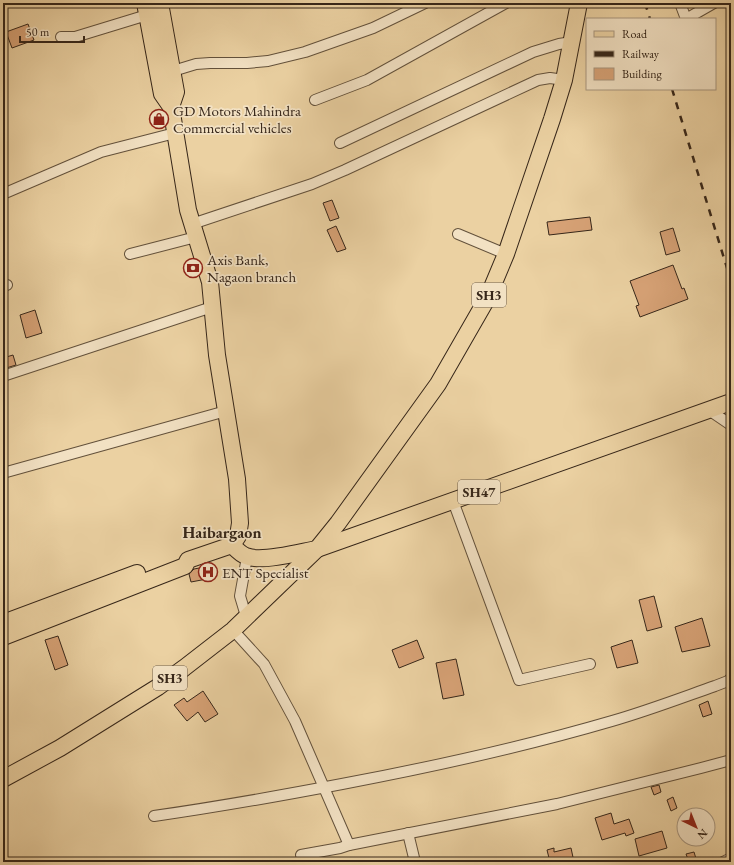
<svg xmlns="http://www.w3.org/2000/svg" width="734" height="865" viewBox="0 0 734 865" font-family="'EB Garamond',serif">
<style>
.building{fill:#d7a276;stroke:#362619}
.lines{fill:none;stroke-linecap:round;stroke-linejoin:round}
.minor-casing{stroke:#63513b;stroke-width:12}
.primary-casing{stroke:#362619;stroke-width:18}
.minor{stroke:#f2e1c3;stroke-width:10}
.primary{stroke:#ebd1a2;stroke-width:16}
.rail{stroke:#362619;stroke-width:2.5;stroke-dasharray:7 7;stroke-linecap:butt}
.labels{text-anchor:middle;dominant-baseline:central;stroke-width:3.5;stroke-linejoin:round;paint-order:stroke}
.shield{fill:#f2e1c3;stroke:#6e5e4c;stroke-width:1}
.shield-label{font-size:14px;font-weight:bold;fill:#362619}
.poi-label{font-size:15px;fill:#362619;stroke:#f2e1c3;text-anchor:start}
.neighbourhood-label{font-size:16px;font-weight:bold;fill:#362619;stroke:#f2e1c3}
</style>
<rect width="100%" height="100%" fill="#ebd1a2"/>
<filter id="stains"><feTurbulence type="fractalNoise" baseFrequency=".005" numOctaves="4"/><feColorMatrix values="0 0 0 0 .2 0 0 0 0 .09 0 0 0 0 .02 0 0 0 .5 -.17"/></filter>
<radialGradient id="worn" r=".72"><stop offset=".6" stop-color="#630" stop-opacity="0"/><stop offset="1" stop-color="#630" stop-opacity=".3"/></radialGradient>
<g class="building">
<path d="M 28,24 L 34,40 L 12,48 L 6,32 Z"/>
<path d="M 332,200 L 339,218 L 330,221 L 323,203 Z"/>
<path d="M 590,217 L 592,230 L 549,235 L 547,222 Z"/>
<path d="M 336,226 L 346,249 L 337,252 L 327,230 Z"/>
<path d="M 673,228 L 680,251 L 666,255 L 660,232 Z"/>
<path d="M 673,265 L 682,289 L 684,288 L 688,299 L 640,317 L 636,306 L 639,305 L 630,281 Z"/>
<path d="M 35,310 L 42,333 L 26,338 L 20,315 Z"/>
<path d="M 13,355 L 16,365 L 3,369 L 3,358 Z"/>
<path d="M 210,566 L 212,578 L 191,582 L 189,574 L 194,569 Z"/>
<path d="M 654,596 L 662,627 L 647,631 L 639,600 Z"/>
<path d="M 702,618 L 710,646 L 682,652 L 675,627 Z"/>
<path d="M 58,636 L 68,665 L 55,670 L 45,640 Z"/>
<path d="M 417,640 L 424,658 L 399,668 L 392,650 Z"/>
<path d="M 632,640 L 638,663 L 617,668 L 611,647 Z"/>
<path d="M 456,659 L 464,695 L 443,699 L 436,663 Z"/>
<path d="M 203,691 L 218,714 L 205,722 L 198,712 L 187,721 L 174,705 L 184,698 L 187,702 Z"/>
<path d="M 708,701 L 712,714 L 703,717 L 699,705 Z"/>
<path d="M 659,785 L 661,792 L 654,795 L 651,787 Z"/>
<path d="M 673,797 L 677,808 L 671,811 L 667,800 Z"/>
<path d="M 611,813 L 614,824 L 629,819 L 634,833 L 626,836 L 625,833 L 602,840 L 595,818 Z"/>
<path d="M 662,831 L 667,848 L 639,856 L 635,839 Z"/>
<path d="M 554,848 L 554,852 L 571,848 L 574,862 L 566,862 L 565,858 L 550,862 L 547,850 Z"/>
<path d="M 694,852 L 697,862 L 689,862 L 686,854 Z"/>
</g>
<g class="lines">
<g class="minor-casing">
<g id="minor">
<path d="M 680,3 L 686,19 L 714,3"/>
<path d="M 61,37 L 75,37 L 147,15"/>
<path d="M 173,71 L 196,64 L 210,63 L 247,63 L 268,61 L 305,52 L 373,28 L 425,3"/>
<path d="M 315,100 L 367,80 L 506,3"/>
<path d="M 340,143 L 533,52 L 559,44 L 572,42"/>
<path d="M 3,194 L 101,152 L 175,133"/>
<path d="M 192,224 L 312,184 L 345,170 L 538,80 L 550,78 L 564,80"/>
<path d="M 458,234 L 506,254"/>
<path d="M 130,254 L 196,237"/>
<path d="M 3,286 L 7,285"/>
<path d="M 3,376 L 212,307"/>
<path d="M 709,410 L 731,425"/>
<path d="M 3,473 L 226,411"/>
<path d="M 453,501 L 519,680 L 590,664"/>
<path d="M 246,616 L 240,596 L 247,557"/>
<path d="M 233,630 L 264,664 L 295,721 L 349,845 L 557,804 L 701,768 L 731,760"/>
<path d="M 154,816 C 217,807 279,796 342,784 C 432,767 523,747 612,721 C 647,711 681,698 715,686 L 728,681 L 731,678"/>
<path d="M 408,833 L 415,862"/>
<path d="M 301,855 L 340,848 L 349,845"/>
<path d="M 723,862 L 731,858"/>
</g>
</g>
<g class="primary-casing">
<g id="primary">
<path d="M 160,3 L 176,92 L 171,107"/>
<path d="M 232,545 C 236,549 240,554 246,556 C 261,563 300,552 317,549 L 731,402"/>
<path d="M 3,623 L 137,573"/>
<path d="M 3,637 L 185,566 L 188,560 L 232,545 L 238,536 L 240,523 L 237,479 L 217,355 L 210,282 L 188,210 L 171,107 L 162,94 L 145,3"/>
<path d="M 3,779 L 60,748 L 158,687 L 184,668 L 233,630 L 317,549 L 338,523 L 438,384 L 488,297 L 506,254 L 552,119 L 564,80 L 579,3"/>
</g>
</g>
<use href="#minor" class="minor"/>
<use href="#primary" class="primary"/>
<g class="rail">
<path d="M 645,3 L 650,19"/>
<path d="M 672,89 L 731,281"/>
</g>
</g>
<defs>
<g id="shop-ring" transform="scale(1)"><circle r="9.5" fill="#f2e1c3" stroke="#8f2418" stroke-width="1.5"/><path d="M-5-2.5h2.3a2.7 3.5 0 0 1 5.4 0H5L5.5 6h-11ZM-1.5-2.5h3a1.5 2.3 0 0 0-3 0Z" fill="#8f2418"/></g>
<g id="bank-ring" transform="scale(1)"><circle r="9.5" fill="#f2e1c3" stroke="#8f2418" stroke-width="1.5"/><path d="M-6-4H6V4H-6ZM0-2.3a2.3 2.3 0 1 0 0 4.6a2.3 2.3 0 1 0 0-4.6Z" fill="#8f2418"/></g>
<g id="hospital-ring" transform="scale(1)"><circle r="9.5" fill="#f2e1c3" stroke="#8f2418" stroke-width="1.5"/><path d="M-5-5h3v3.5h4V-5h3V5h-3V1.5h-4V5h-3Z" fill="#8f2418"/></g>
</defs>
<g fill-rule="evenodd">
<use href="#shop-ring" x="159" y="119"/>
<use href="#bank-ring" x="193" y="268"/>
<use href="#hospital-ring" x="208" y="572"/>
</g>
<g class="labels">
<g class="shield">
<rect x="472" y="283" width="34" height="24" rx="3"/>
<rect x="458" y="480" width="42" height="24" rx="3"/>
<rect x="153" y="666" width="34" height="24" rx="3"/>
</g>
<g class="shield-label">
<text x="489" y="295">SH3</text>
<text x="479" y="492">SH47</text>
<text x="170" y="678">SH3</text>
</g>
<g class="poi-label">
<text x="173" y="110">GD Motors Mahindra<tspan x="173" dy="17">Commercial vehicles</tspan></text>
<text x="207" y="259">Axis Bank,<tspan x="207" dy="17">Nagaon branch</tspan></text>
<text x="222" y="572">ENT Specialist</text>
</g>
<g class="neighbourhood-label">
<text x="222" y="532">Haibargaon</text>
</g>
</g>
<rect width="734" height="865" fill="none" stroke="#ebd1a2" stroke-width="16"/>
<rect x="4" y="4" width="726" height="857" fill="none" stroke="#362619" stroke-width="2"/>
<rect x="8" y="8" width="718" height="849" fill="none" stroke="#362619"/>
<rect x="586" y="18" width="130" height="72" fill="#f2e1c3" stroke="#a7967f"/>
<rect x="594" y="31" width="20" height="6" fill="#ebd1a2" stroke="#a7967f"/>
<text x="622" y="38" font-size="12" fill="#362619">Road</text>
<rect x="594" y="51" width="20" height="6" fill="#362619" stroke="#a7967f"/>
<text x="622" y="58" font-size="12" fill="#362619">Railway</text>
<rect x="594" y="68" width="20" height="12" fill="#d7a276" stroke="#a7967f"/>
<text x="622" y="78" font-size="12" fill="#362619">Building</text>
<g transform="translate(696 827) rotate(137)"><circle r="19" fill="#f2e1c3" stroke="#a7967f"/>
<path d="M0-3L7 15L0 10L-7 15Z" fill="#8f2418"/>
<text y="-6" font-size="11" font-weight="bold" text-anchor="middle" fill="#362619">N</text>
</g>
<path d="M20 36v6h64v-6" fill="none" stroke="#362619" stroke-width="2"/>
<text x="26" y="36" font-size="12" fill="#362619" stroke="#f2e1c3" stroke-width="3" paint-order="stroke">50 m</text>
<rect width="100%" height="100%" filter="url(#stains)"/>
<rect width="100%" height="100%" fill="url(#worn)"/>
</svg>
